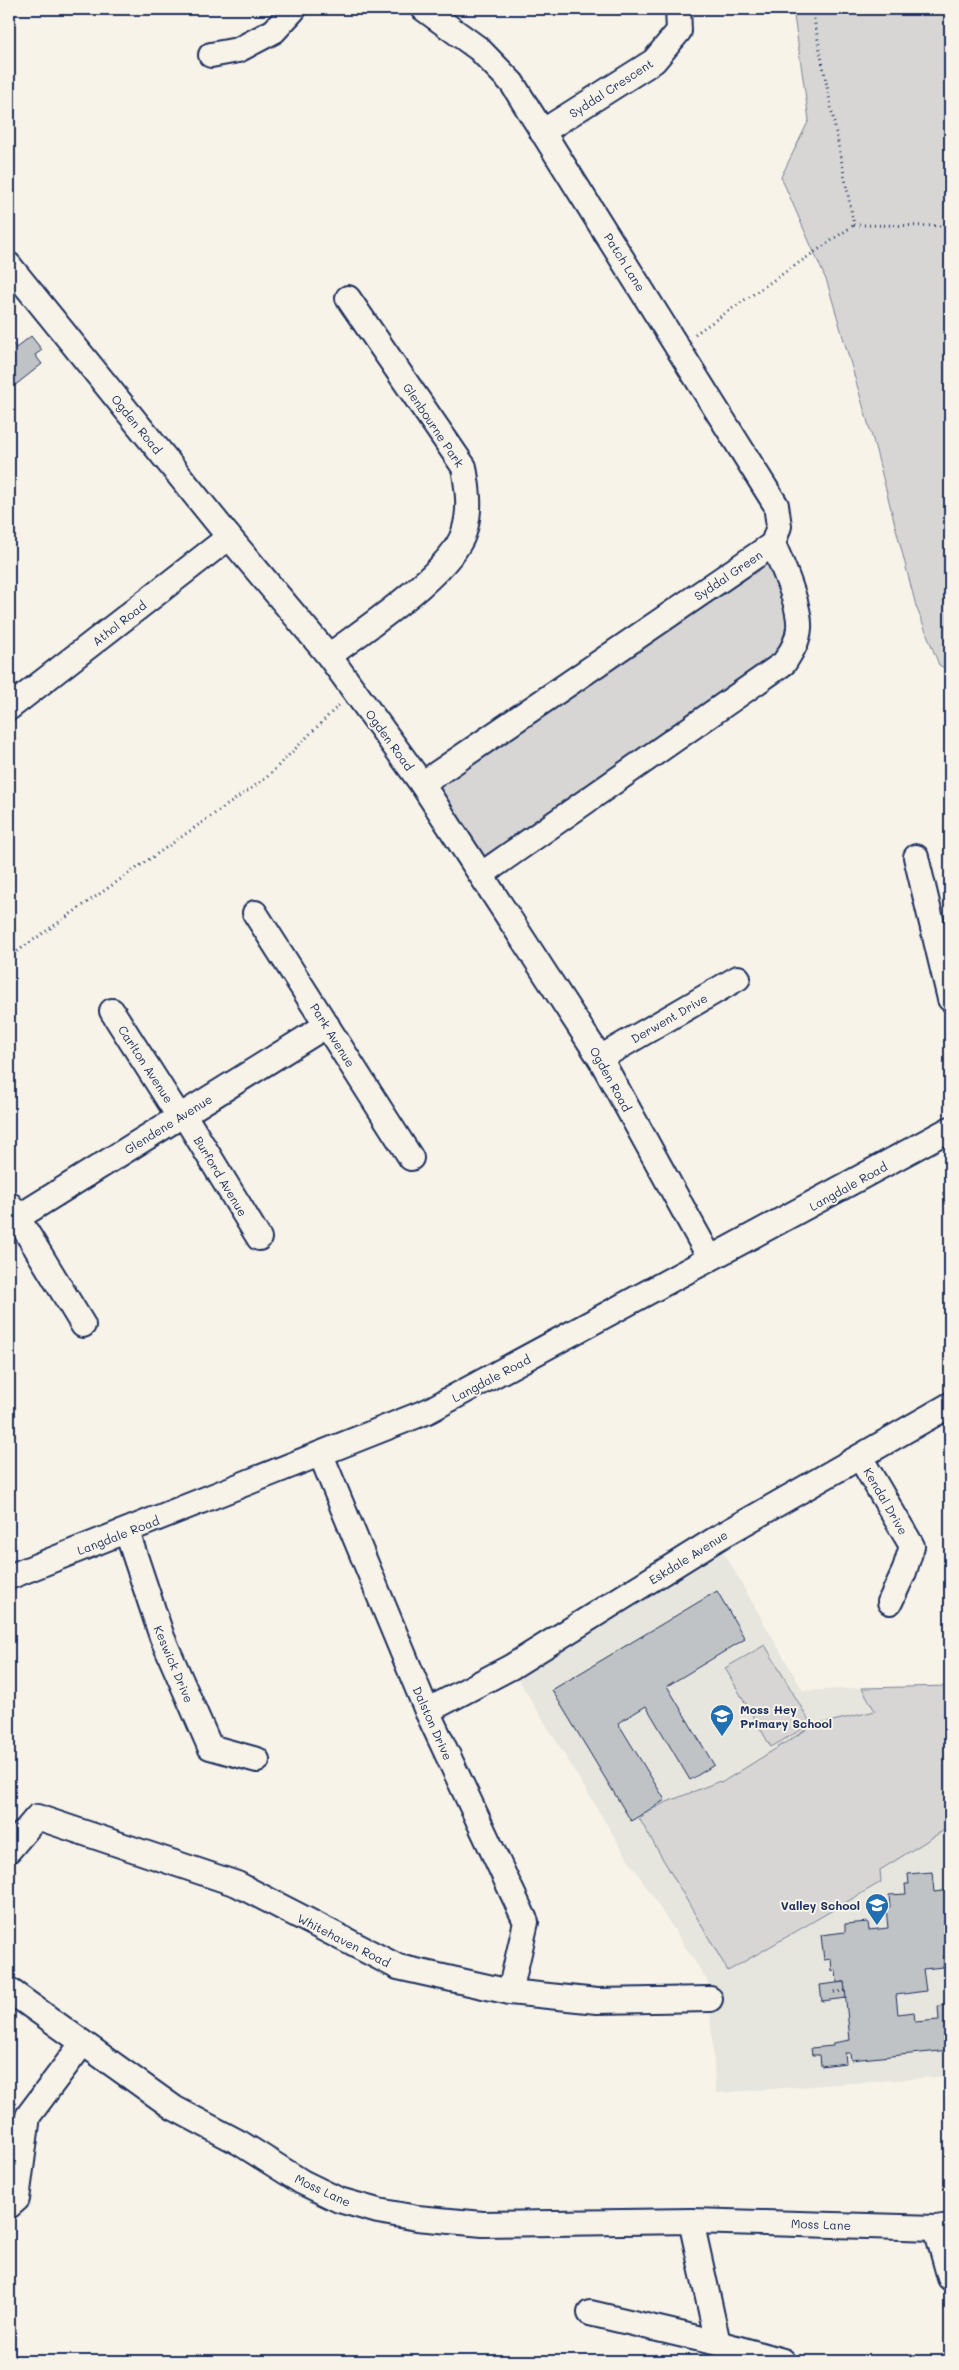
<svg xmlns="http://www.w3.org/2000/svg" width="959" height="2370" viewBox="0 0 959 2370" font-family="Mali,sans-serif">
<style>
.built{fill:#e6e5de}
.green{fill:#d7d6d4;stroke:#798299}
.building{fill:#c0c3c5;stroke:#1b2f5e}
.lines{fill:none;stroke-linecap:round;stroke-linejoin:round}
.street-casing{stroke:#1b2f5e;stroke-width:28}
.path{stroke:#1b2f5e;stroke-width:3;stroke-dasharray:1 4;stroke-linecap:butt}
.street{stroke:#f7f3e8;stroke-width:24}
.labels{text-anchor:middle;dominant-baseline:central;stroke-width:4;stroke-linejoin:round;paint-order:stroke}
.street-label{font-size:12px;fill:#1b2f5e;stroke:#f7f3e8}
.poi-label{font-size:12px;font-weight:bold;fill:#1b2f5e;stroke:#f7f3e8;text-anchor:start}
</style>
<rect width="100%" height="100%" fill="#f7f3e8"/>
<filter id="ink" filterUnits="userSpaceOnUse"><feTurbulence type="fractalNoise" baseFrequency=".02" numOctaves="2"/><feDisplacementMap in="SourceGraphic" scale="10" xChannelSelector="R" yChannelSelector="G"/><feConvolveMatrix kernelMatrix="1 2 1 2 8 2 1 2 1" color-interpolation-filters="sRGB"/></filter>
<g filter="url(#ink)">
<path class="built" d="M 716,1539 L 803,1691 L 862,1688 L 946,1829 L 950,1862 L 950,2076 L 716,2093 L 708,1982 L 625,1854 L 511,1667 Z"/>
<g class="green">
<path d="M 793,9 L 950,9 L 950,671 L 939,665 L 916,606 L 875,447 L 827,282 L 781,177 L 809,120 Z"/>
<path d="M 773,544 L 795,647 L 482,874 L 422,784 Z"/>
<path d="M 765,1645 L 811,1724 L 771,1747 L 725,1668 Z"/>
<path d="M 950,1686 L 950,1862 L 946,1829 L 880,1870 L 881,1882 L 728,1971 L 639,1818 L 662,1804 L 720,1781 L 721,1783 L 812,1726 L 875,1711 L 862,1688 Z"/>
</g>
<g class="building">
<path d="M 31,336 L 42,350 L 35,355 L 42,364 L 9,390 L 9,345 L 12,343 L 16,348 Z"/>
<path d="M 717,1591 L 745,1639 L 667,1686 L 714,1765 L 690,1780 L 646,1706 L 618,1723 L 665,1800 L 631,1821 L 552,1690 Z"/>
<path d="M 932,1872 L 934,1892 L 950,1890 L 950,1956 L 943,1956 L 944,1967 L 923,1969 L 926,1991 L 896,1995 L 898,2014 L 914,2012 L 915,2022 L 939,2020 L 938,2006 L 950,2005 L 950,2050 L 851,2060 L 850,2053 L 845,2053 L 846,2063 L 821,2066 L 820,2055 L 812,2055 L 811,2048 L 833,2046 L 833,2043 L 850,2040 L 844,1982 L 837,1983 L 836,1970 L 832,1971 L 831,1959 L 824,1960 L 821,1935 L 845,1932 L 845,1924 L 868,1922 L 869,1930 L 888,1928 L 886,1908 L 890,1907 L 889,1895 L 906,1894 L 905,1884 L 909,1884 L 908,1874 Z"/>
<path d="M 844,1982 L 846,1998 L 822,2001 L 820,1985 Z"/>
</g>
<g class="lines">
<g class="street-casing">
<g id="street">
<path d="M 424,9 L 479,49 L 512,83 L 776,505 L 779,526 L 773,544"/>
<path d="M 211,55 L 238,50 L 274,31 L 294,9"/>
<path d="M 542,132 L 654,61 L 679,31 L 678,9"/>
<path d="M 9,265 L 229,537 L 329,656 L 422,784 L 600,1058 L 710,1258"/>
<path d="M 329,656 C 363,630 452,572 464,532 C 471,510 468,490 464,467 L 348,298"/>
<path d="M 9,708 L 229,537"/>
<path d="M 422,784 L 773,544 C 782,564 801,607 799,628 C 798,642 791,652 784,663 L 482,874"/>
<path d="M 916,857 L 950,999"/>
<path d="M 255,913 L 411,1158"/>
<path d="M 112,1011 L 180,1118"/>
<path d="M 600,1058 L 738,978"/>
<path d="M 184,1115 L 259,1238"/>
<path d="M 10,1205 L 83,1325"/>
<path d="M 9,1223 L 327,1025"/>
<path d="M 321,1455 L 427,1711 L 526,1922 L 510,1992"/>
<path d="M 860,1457 L 912,1546 L 904,1572 L 890,1602"/>
<path d="M 127,1532 L 162,1637 L 210,1747 L 257,1760"/>
<path d="M 9,1577 L 428,1411 L 950,1129"/>
<path d="M 427,1711 L 511,1667 L 716,1539 L 950,1405"/>
<path d="M 9,1850 L 37,1817 L 237,1884 L 398,1967 L 510,1992 L 597,2001 L 710,1999"/>
<path d="M 9,1990 L 174,2108 L 240,2143 L 302,2182 L 339,2200 L 378,2211 L 417,2218 L 483,2224 L 691,2221 L 936,2228 L 950,2226"/>
<path d="M 9,2206 L 17,2199 L 28,2116 L 82,2044"/>
<path d="M 936,2228 L 950,2278"/>
<path d="M 590,2313 L 718,2343 L 691,2221"/>
<path d="M 718,2343 L 783,2361"/>
</g>
</g>
<g class="path">
<path d="M 812,9 L 854,225 L 950,226"/>
<path d="M 695,334 L 854,225"/>
<path d="M 9,957 L 266,778 L 339,705"/>
<path d="M 834,1992 L 845,1991"/>
</g>
<use href="#street" class="street"/>
</g>
</g>
<defs>
<g id="school-pin" transform="scale(1.25)"><path d="M0 17L-7.5 6A9.5 9.5 0 1 1 7.5 6Z" fill="#1f6fb2" stroke="#f7f3e8"/><path d="M0-5L7-2L0 1L-7-2ZM-4 1L0 2.5L4 1V4Q0 6-4 4Z" fill="#fff"/></g>
</defs>
<g fill-rule="evenodd">
<use href="#school-pin" x="722" y="1716"/>
<use href="#school-pin" x="877" y="1905"/>
</g>
<g class="labels">
<g class="street-label">
<text transform="translate(611 88) rotate(-33)">Syddal Crescent</text>
<text transform="translate(625 262) rotate(58)">Patch Lane</text>
<text transform="translate(137 424) rotate(51)">Ogden Road</text>
<text transform="translate(434 425) rotate(56)">Glenbourne Park</text>
<text transform="translate(728 575) rotate(-34)">Syddal Green</text>
<text transform="translate(119 623) rotate(-38)">Athol Road</text>
<text transform="translate(390 740) rotate(54)">Ogden Road</text>
<text transform="translate(669 1018) rotate(-30)">Derwent Drive</text>
<text transform="translate(333 1035) rotate(58)">Park Avenue</text>
<text transform="translate(146 1064) rotate(57)">Carlton Avenue</text>
<text transform="translate(611 1079) rotate(61)">Ogden Road</text>
<text transform="translate(168 1124) rotate(-32)">Glendene Avenue</text>
<text transform="translate(221 1176) rotate(59)">Burford Avenue</text>
<text transform="translate(848 1186) rotate(-29)">Langdale Road</text>
<text transform="translate(491 1378) rotate(-28)">Langdale Road</text>
<text transform="translate(886 1501) rotate(60)">Kendal Drive</text>
<text transform="translate(118 1535) rotate(-21)">Langdale Road</text>
<text transform="translate(688 1557) rotate(-32)">Eskdale Avenue</text>
<text transform="translate(174 1664) rotate(67)">Keswick Drive</text>
<text transform="translate(433 1723) rotate(66)">Dalston Drive</text>
<text transform="translate(344 1940) rotate(27)">Whitehaven Road</text>
<text transform="translate(323 2190) rotate(25)">Moss Lane</text>
<text transform="translate(821 2224) rotate(2)">Moss Lane</text>
</g>
<g class="poi-label">
<text x="740" y="1709">Moss Hey<tspan x="740" dy="14">Primary School</tspan></text>
<text x="860" y="1905" text-anchor="end">Valley School</text>
</g>
</g>
<rect width="959" height="2370" fill="none" stroke="#f7f3e8" stroke-width="30"/>
<rect x="15" y="15" width="929" height="2340" fill="none" stroke="#1b2f5e" stroke-width="2" filter="url(#ink)"/>
</svg>
